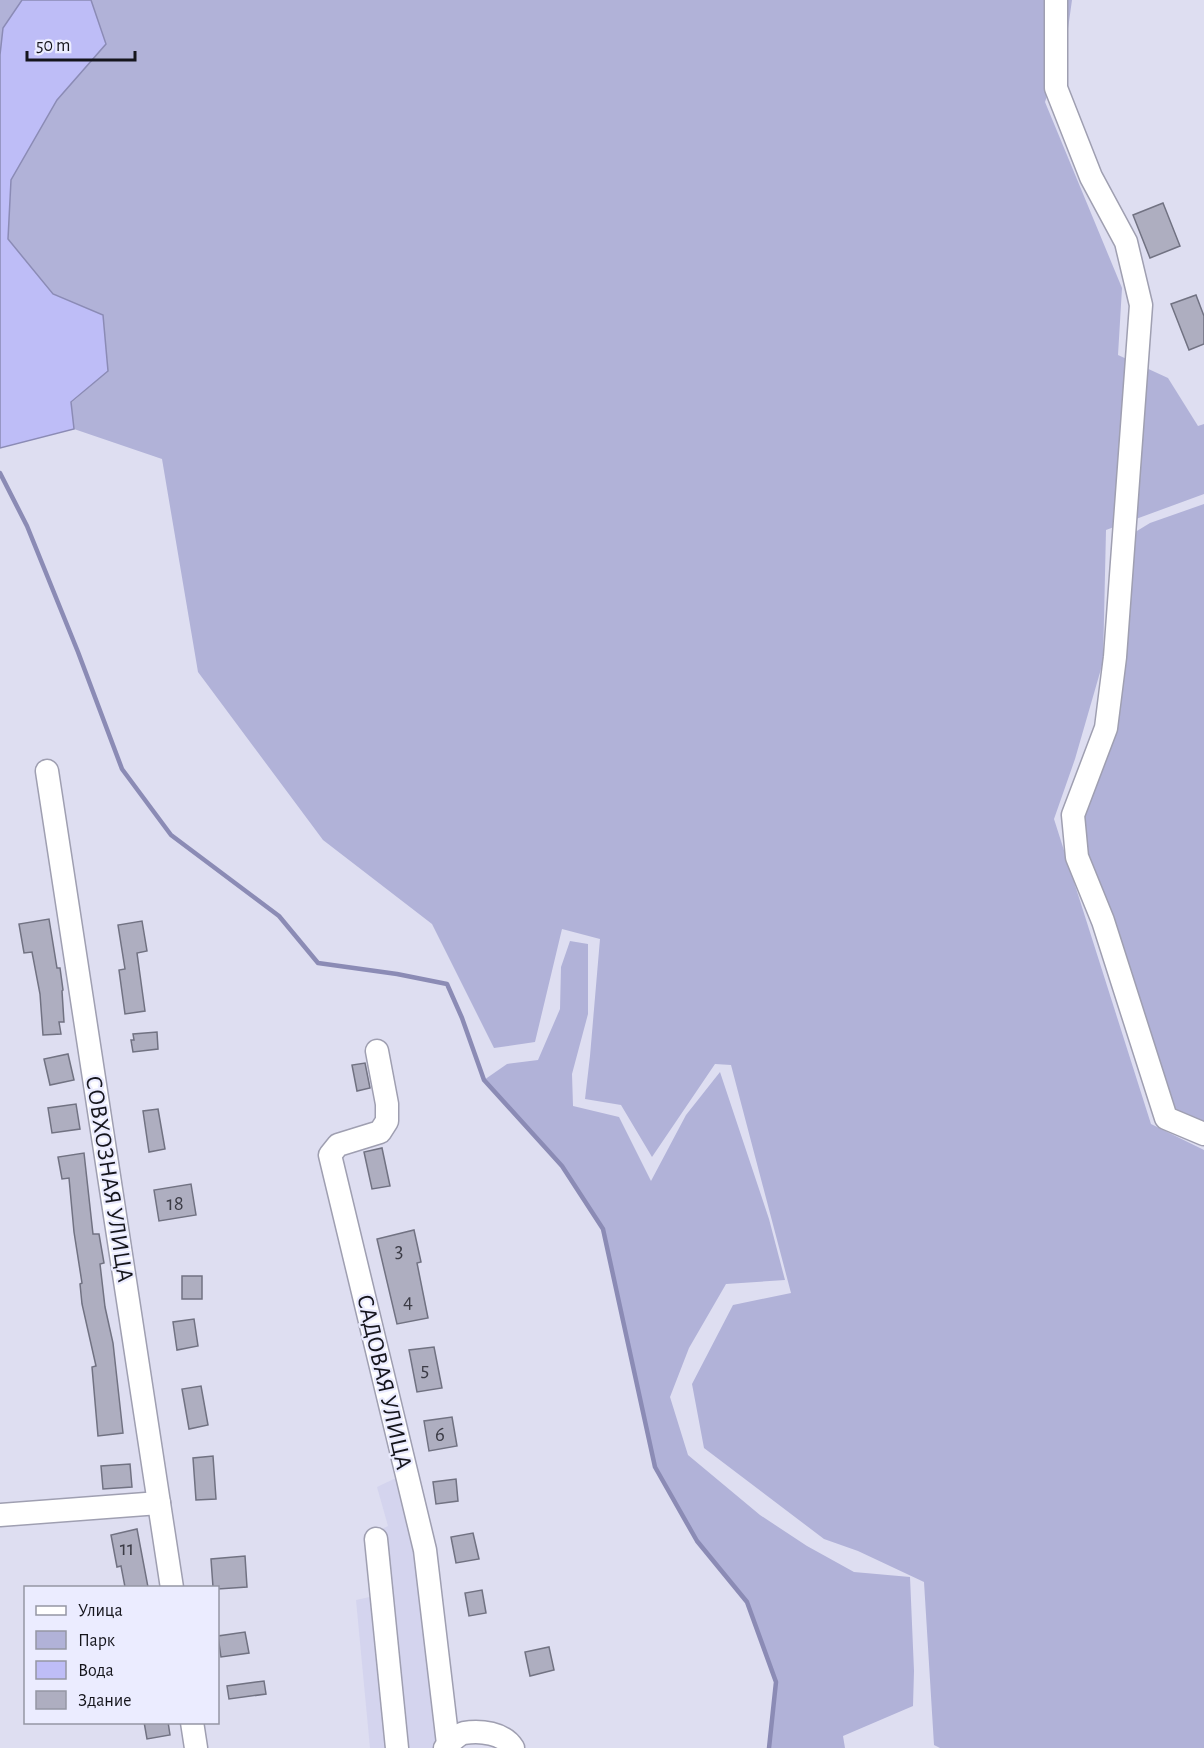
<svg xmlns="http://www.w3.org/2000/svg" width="1204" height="1748" viewBox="0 0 1204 1748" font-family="'Alegreya Sans',sans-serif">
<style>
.built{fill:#d4d4ee}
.green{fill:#b1b2d8}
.water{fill:#bebdf7;stroke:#8b8bb5;stroke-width:1.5}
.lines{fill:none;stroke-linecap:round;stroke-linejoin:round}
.stream{stroke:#8b8bb5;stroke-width:4.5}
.building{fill:#aeaec0;stroke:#717282;stroke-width:1.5}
.minor-casing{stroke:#9f9fb1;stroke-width:25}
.minor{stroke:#fff;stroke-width:22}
.labels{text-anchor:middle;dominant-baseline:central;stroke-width:4.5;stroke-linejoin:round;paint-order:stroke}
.number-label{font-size:21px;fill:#3b3b45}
.street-label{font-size:24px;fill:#15151c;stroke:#ebecff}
</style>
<rect width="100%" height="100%" fill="#dedef1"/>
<path class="built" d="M 398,1477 L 419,1550 L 439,1715 L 435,1748 L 370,1748 L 356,1600 L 374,1596 L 369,1535 L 388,1526 L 377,1487 Z"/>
<g class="green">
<path d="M 0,0 L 22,0 L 4,28 L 0,55 Z"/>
<path d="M 91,0 L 1072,0 L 1067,36 L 1045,102 L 1122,288 L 1118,355 L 1168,378 L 1198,426 L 1204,424 L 1204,494 L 1106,530 L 1103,662 L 1075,759 L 1054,819 L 1151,1124 L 1204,1150 L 1204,1748 L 940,1748 L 934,1745 L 924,1582 L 858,1551 L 824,1539 L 704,1448 L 692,1384 L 733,1305 L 791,1293 L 731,1065 L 715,1064 L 652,1157 L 621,1105 L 585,1099 L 590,1056 L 600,939 L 562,929 L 535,1042 L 494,1048 L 432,924 L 323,840 L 198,672 L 162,459 L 74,429 L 71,403 L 108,371 L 103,316 L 53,294 L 8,239 L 11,180 L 57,100 L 106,44 Z"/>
<path d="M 1204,504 L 1204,1122 L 1171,1108 L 1086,860 L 1082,814 L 1132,534 L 1150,523 Z"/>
<path d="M 570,941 L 588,944 L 588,1014 L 572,1074 L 573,1106 L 619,1117 L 651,1181 L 686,1115 L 720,1072 L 769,1219 L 785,1280 L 726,1284 L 689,1348 L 670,1397 L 688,1455 L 760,1515 L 807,1546 L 854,1572 L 910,1577 L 914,1671 L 913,1706 L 843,1736 L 845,1748 L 769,1748 L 776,1681 L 747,1602 L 697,1541 L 655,1467 L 603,1229 L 562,1166 L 484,1080 L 507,1064 L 538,1060 L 560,1009 L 561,967 Z"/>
</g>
<path class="water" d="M 22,0 L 91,0 L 106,44 L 57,100 L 11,180 L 8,239 L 53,294 L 103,315 L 108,371 L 71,402 L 74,429 L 0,448 L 0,55 L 3,28 Z"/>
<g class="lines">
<path class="stream" d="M 0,473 L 27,526 L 78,652 L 122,769 L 171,835 L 279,916 L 318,963 L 397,974 L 447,984 L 462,1018 L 484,1080 L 562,1166 L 603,1229 L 655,1467 L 697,1541 L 747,1602 L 776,1682 L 769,1748"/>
</g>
<g class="building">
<path d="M 1163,203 L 1180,246 L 1150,258 L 1133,215 Z"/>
<path d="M 1196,295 L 1204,316 L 1204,344 L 1189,350 L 1171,304 Z"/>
<path d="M 49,919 L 57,968 L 60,968 L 63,990 L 62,991 L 64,1022 L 59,1022 L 61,1034 L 43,1035 L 40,994 L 32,952 L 24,953 L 19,924 Z"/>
<path d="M 142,921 L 147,951 L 137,953 L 145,1011 L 125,1014 L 119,970 L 125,969 L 118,925 Z"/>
<path d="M 157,1032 L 158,1049 L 133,1052 L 131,1040 L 134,1040 L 133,1034 Z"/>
<path d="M 68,1054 L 74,1080 L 50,1085 L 44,1059 Z"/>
<path d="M 365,1063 L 370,1088 L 357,1091 L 352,1065 Z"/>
<path d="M 76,1104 L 80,1129 L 52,1133 L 48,1108 Z"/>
<path d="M 158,1109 L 165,1149 L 149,1152 L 143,1111 Z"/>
<path d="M 382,1148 L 390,1186 L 372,1189 L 364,1152 Z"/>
<path d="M 84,1153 L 93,1234 L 99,1234 L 104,1263 L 100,1264 L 105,1307 L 113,1343 L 123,1433 L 98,1436 L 92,1367 L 96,1366 L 82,1304 L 80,1284 L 82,1283 L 74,1232 L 69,1178 L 62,1179 L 58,1157 Z"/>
<path d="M 191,1184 L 196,1215 L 159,1221 L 154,1190 Z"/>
<path d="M 414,1230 L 421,1262 L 417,1263 L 428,1318 L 397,1324 L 377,1239 Z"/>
<rect x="182" y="1276" width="20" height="23"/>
<path d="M 194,1319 L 198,1346 L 177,1350 L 173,1322 Z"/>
<path d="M 434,1347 L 442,1388 L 417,1392 L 409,1350 Z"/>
<path d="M 201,1386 L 208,1425 L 189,1429 L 182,1389 Z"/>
<path d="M 452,1417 L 457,1446 L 429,1451 L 424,1421 Z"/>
<path d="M 213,1456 L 216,1499 L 196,1500 L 193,1458 Z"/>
<path d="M 130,1464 L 132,1487 L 103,1489 L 101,1466 Z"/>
<path d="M 456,1479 L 458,1501 L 436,1504 L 433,1482 Z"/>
<path d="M 137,1529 L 148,1587 L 125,1587 L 121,1566 L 117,1567 L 111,1535 Z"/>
<path d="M 473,1533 L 479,1559 L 456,1563 L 451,1537 Z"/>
<path d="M 245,1556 L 247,1587 L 218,1589 L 218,1587 L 213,1587 L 211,1559 Z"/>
<path d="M 482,1590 L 486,1613 L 469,1616 L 465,1593 Z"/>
<path d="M 245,1632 L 249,1653 L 221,1657 L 218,1636 Z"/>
<path d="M 549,1647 L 554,1670 L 530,1676 L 525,1652 Z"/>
<path d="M 264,1681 L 266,1694 L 229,1699 L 227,1686 Z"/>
<path d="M 144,1722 L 168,1722 L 170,1735 L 147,1739 Z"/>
</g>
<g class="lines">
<g class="minor-casing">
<g id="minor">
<path d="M 1056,0 L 1056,88 L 1091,177 L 1126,242 L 1141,305 L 1115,657 L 1106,728 L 1073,815 L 1077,857 L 1103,921 L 1166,1118 L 1204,1134"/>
<path d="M 47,771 L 172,1588"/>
<path d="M 377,1051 L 387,1104 L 387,1121 L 380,1132 L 338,1145 L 330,1155 L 425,1550 L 448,1744 L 445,1748"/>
<path d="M 0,1515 L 159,1503"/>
<path d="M 376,1539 L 397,1748"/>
<path d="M 192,1722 L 196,1748"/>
<path d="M 448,1744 C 453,1740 459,1734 464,1733 C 480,1730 504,1733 513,1748"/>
</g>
</g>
<use href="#minor" class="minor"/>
</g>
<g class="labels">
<g class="number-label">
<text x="175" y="1203">18</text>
<text x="399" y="1250">3</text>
<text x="408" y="1301">4</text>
<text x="425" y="1369">5</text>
<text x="440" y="1434">6</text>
<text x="127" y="1548">11</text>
</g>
<g class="street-label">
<text transform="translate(109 1179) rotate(81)">СОВХОЗНАЯ УЛИЦА</text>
<text transform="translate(384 1382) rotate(77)">САДОВАЯ УЛИЦА</text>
</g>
</g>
<rect x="24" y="1586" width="195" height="138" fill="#ebecff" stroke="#9596a4" stroke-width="1.5"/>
<rect x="36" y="1606" width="30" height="9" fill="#ffffff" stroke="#9596a4" stroke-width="1.5"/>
<text x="78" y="1616" font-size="18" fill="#15151c">Улица</text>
<rect x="36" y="1631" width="30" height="18" fill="#b1b2d8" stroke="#9596a4" stroke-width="1.5"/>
<text x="78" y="1646" font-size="18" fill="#15151c">Парк</text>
<rect x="36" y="1661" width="30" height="18" fill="#bebdf7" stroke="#9596a4" stroke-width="1.5"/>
<text x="78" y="1676" font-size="18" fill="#15151c">Вода</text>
<rect x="36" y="1691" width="30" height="18" fill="#aeaec0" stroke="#9596a4" stroke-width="1.5"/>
<text x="78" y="1706" font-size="18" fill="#15151c">Здание</text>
<path d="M27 51v9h108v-9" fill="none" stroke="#15151c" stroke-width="3"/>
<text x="36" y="51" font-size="18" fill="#15151c" stroke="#ebecff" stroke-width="4.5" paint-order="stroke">50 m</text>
</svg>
